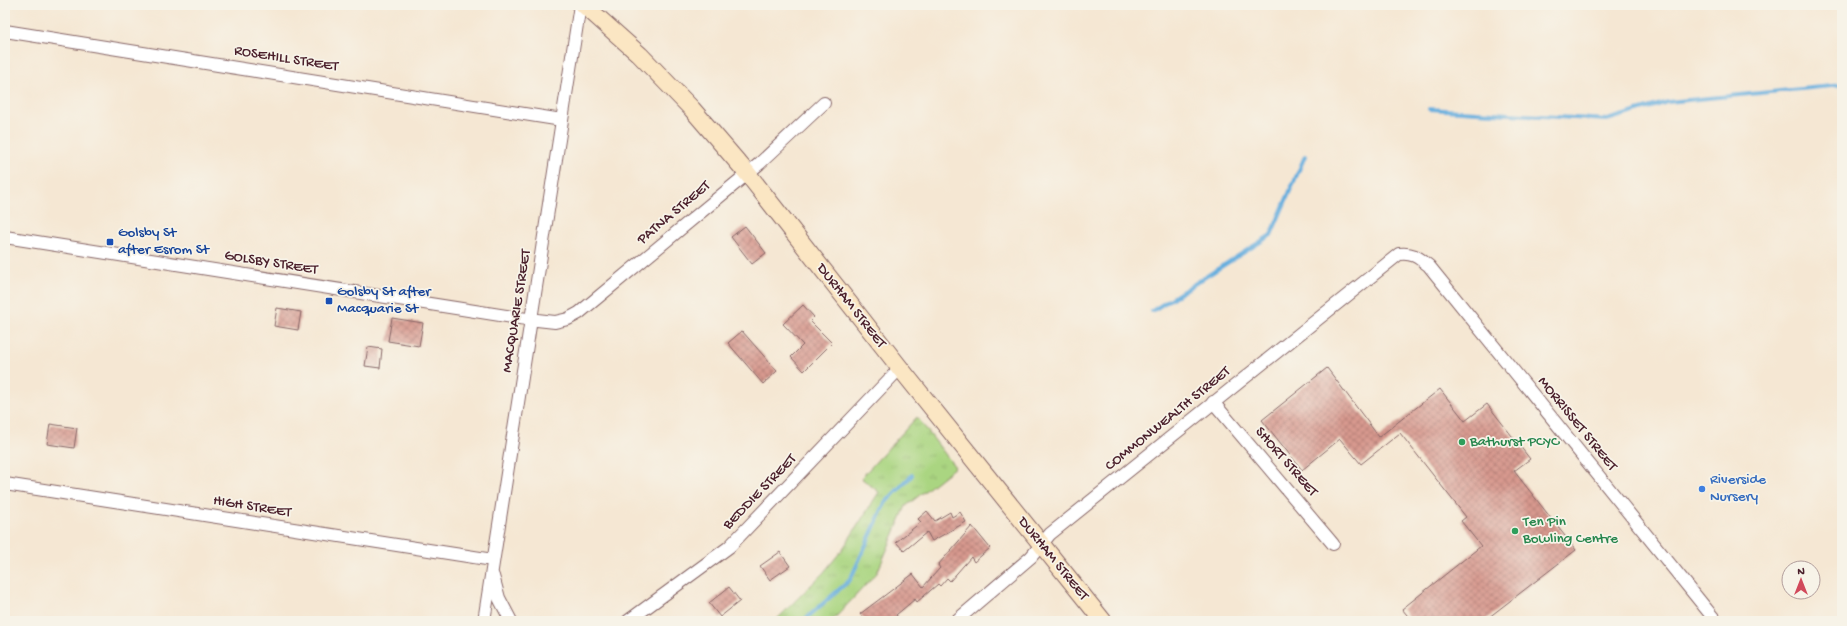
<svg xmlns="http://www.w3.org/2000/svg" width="1847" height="626" viewBox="0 0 1847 626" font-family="'Gochi Hand',sans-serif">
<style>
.park{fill:url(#park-tufts);stroke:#7a7a56}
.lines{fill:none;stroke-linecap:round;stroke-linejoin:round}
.stream{stroke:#67afde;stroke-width:4}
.building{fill:url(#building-cross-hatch)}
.minor-casing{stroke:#866566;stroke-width:14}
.secondary-casing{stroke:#866566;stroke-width:19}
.minor{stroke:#fff;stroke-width:12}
.secondary{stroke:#fbe6c3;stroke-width:17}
.transit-dot{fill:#1a4fb4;stroke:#f7f3e8;stroke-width:1.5}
.leisure-dot{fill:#2e9e5b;stroke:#f7f3e8;stroke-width:1.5}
.shop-dot{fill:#3f7fe0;stroke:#f7f3e8;stroke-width:1.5}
.labels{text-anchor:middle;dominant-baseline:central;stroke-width:3.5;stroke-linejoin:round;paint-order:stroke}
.street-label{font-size:15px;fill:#4a1f2b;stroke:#f7f3e8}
.transit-label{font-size:15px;fill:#164399;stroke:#f7f3e8;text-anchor:start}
.leisure-label{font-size:15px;fill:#27864d;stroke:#f7f3e8;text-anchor:start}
.shop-label{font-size:15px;fill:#366cbe;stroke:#f7f3e8;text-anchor:start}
</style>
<defs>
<pattern id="park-tufts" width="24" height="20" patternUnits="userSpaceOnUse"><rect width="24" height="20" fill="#aad581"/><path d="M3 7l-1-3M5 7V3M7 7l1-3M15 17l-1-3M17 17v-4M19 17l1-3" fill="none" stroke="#94b670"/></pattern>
<pattern id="building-cross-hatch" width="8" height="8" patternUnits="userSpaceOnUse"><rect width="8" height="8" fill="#d7998e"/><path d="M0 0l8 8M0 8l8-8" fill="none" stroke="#b07c74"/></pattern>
</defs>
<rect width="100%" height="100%" fill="#f7f3e8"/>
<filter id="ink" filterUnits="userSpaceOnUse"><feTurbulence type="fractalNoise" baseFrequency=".025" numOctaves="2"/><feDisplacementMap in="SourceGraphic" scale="8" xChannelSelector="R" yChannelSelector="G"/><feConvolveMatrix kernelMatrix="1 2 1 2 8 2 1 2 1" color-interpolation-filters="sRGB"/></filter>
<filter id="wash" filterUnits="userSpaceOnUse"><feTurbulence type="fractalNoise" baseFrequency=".012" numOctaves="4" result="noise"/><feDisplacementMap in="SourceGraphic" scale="16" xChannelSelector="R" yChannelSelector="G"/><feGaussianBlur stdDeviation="0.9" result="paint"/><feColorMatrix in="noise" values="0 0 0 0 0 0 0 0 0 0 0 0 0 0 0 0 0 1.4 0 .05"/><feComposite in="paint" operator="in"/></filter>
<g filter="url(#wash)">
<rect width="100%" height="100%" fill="#f5e7d3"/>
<path class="park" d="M 917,417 L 955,467 L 906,506 L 877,573 L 832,621 L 775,621 L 824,572 L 842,550 L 879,492 L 861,478 Z"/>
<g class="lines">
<g class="stream">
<path d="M 1429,109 L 1607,120 L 1668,102 L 1842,85"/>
<path d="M 1152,311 L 1271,235 L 1305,156"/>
<path d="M 803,621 L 850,580 L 885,503 L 912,475"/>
</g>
</g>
<g id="blocks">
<g class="building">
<path d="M 745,226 L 766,253 L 752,264 L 731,237 Z"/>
<path d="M 803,305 L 814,317 L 810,321 L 832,343 L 804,371 L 791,357 L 803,345 L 783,324 Z"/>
<path d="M 277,308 L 301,312 L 298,330 L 274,326 Z"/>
<path d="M 392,318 L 423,323 L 419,346 L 388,341 Z"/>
<path d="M 742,331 L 777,371 L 763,384 L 728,343 Z"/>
<path d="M 368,347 L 382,349 L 380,368 L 365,366 Z"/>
<path d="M 1327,368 L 1379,437 L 1440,389 L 1465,421 L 1487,404 L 1530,459 L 1514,471 L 1576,550 L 1484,621 L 1412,621 L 1402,609 L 1481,546 L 1461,521 L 1466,517 L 1400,433 L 1361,464 L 1340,439 L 1302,470 L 1262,420 Z"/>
<path d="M 50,424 L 77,428 L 74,448 L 47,444 Z"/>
<path d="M 927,511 L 935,521 L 950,512 L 952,517 L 960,512 L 966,522 L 932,541 L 927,532 L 904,551 L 896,542 L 921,522 L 918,519 Z"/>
<path d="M 972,526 L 990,548 L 974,562 L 971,557 L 950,581 L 947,578 L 940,586 L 938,584 L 917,602 L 915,599 L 896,615 L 901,621 L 866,621 L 860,614 L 913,574 L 923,587 L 940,568 L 938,565 Z"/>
<path d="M 780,552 L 790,566 L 770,580 L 760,566 Z"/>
<path d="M 729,587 L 740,601 L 720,617 L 709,603 Z"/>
</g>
</g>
</g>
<g filter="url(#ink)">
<use href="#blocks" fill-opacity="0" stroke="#866566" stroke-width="1"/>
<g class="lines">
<g class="minor-casing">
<g id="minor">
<path d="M 5,31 L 562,120"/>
<path d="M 5,237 L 519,318 L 555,322 L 568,319 L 579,313 L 759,164 L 824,103"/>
<path d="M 1213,402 L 1333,544"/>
<path d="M 5,484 L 493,560"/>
<path d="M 493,576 L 499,598 L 511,621"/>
<path d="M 484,621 L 580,5"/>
<path d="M 628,621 L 729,547 L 900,368"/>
<path d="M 956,621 L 1031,557 L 1050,534 L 1399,254 C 1413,252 1419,258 1429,266 L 1716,621"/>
</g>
</g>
<g class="secondary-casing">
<path id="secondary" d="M 584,5 L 640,55 L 692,109 L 747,173 L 900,368 L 1103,621"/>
</g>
<use href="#minor" class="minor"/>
<use href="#secondary" class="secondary"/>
</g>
</g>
<g class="transit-dot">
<rect x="106" y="238" width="8" height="8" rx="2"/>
<rect x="325" y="297" width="8" height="8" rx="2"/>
</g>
<g class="leisure-dot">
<circle cx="1462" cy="442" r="4"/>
<circle cx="1515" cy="531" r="4"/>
</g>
<circle class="shop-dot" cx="1702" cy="489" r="4"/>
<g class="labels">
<g class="street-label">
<text transform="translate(286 59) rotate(9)">ROSEHILL STREET</text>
<text transform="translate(674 213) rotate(-40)">PATNA STREET</text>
<text transform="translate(271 263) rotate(9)">GOLSBY STREET</text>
<text transform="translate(851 306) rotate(52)">DURHAM STREET</text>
<text transform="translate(517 311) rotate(-81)">MACQUARIE STREET</text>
<text transform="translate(1168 419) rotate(-39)">COMMONWEALTH STREET</text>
<text transform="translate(1577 424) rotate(51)">MORRISSET STREET</text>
<text transform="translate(1286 462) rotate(49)">SHORT STREET</text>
<text transform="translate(760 492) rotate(-46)">BEDDIE STREET</text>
<text transform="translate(252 507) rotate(9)">HIGH STREET</text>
<text transform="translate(1053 559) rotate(51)">DURHAM STREET</text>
</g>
<g class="transit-label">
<text x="118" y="233">Golsby St<tspan x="118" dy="17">after Esrom St</tspan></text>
<text x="337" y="292">Golsby St after<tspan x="337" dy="17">Macquarie St</tspan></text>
</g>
<g class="leisure-label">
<text x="1470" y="442">Bathurst PCYC</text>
<text x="1523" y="522">Ten Pin<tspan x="1523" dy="17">Bowling Centre</tspan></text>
</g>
<g class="shop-label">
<text x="1710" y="480">Riverside<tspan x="1710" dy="17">Nursery</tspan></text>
</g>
</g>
<rect width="1847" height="626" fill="none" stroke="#f7f3e8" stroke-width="20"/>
<g transform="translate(1801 580)"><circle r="19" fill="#f7f3e8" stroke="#b29e9c"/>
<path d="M0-3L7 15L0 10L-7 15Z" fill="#d1495b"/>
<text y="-6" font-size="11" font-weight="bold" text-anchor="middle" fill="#4a1f2b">N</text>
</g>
</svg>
